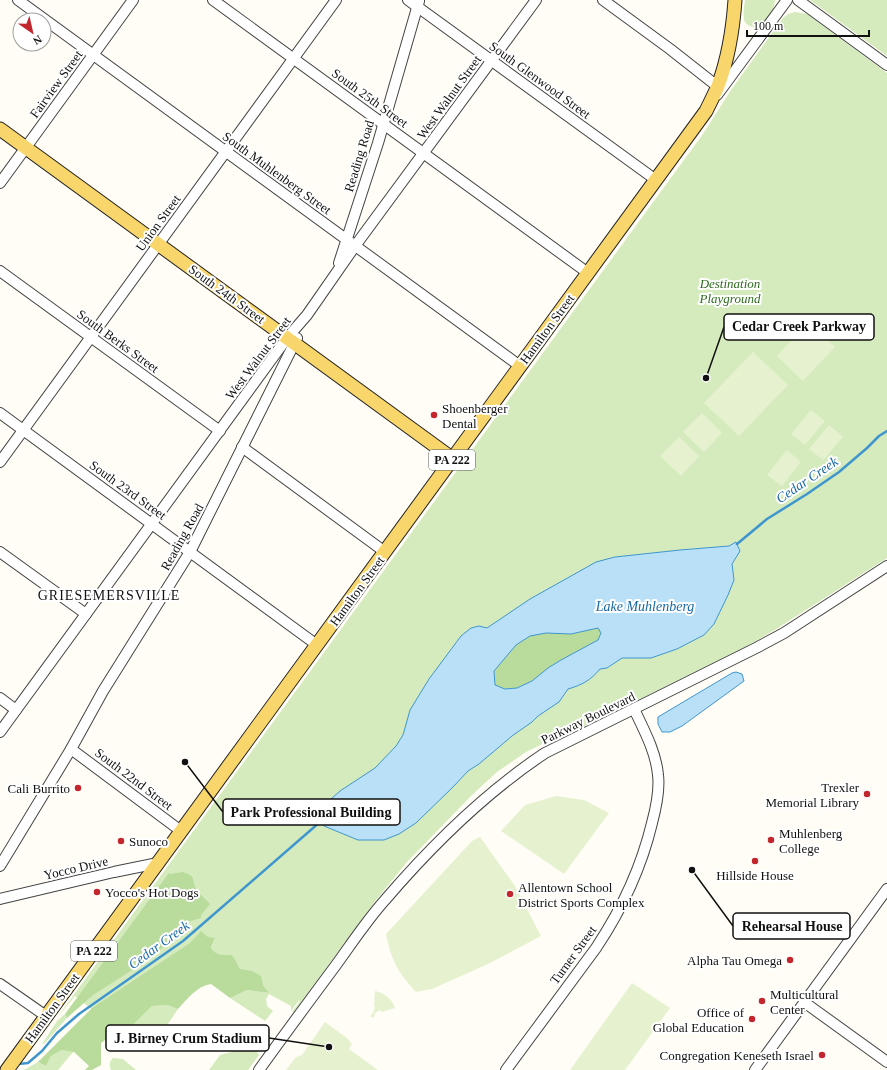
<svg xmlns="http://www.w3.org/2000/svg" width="887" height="1070" viewBox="0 0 887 1070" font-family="'Times New Roman',serif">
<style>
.green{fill:#d5ebbd}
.forest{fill:#b9dc9c}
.pitch{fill:#e6f2cf}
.water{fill:#b9e0f7;stroke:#3f96cf;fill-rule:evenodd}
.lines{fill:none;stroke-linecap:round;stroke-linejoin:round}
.stream{stroke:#3f96cf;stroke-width:2.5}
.minor-casing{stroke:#444;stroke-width:12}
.major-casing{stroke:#222;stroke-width:15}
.minor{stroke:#fff;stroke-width:10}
.major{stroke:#f9d66b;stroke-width:13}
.poi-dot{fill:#c4262e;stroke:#fff;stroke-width:1.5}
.labels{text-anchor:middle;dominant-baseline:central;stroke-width:4;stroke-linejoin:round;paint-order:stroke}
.shield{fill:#fff;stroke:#585858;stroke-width:1}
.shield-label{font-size:12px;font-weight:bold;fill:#111}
.street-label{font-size:13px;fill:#111;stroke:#fff}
.park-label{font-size:13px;font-style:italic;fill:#2f6b1f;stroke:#fff}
.poi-label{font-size:13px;fill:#111;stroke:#fff;text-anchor:start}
.water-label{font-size:14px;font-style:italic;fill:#1768a6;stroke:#fff}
.neighbourhood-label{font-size:14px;letter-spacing:1px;fill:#111;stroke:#fff}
.leader{fill:none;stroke:#111;stroke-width:1.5}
.callout-dot{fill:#111;stroke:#fff;stroke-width:1.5}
.callout{fill:#fff;stroke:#111;stroke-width:1.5}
.callout-label{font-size:14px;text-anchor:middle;font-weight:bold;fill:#111}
</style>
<rect width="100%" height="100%" fill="#fffdf5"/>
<g class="green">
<path d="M 745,0 L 775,0 C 775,10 762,32 750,26 C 747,25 744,22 744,19 C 743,13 744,6 745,0 Z"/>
<path d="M 810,0 L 887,0 L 887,56 Z"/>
<path d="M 795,12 L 807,14 L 887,73 L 887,558 L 773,631 L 745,647 L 585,726 L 557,737 L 526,752 L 497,772 L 473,794 L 407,862 L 376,900 L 293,1013 L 292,1012 L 300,1001 L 299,1000 L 291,1011 L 291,1006 L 269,994 L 266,999 L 267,1006 L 273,1011 L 265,1021 L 230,998 L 247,990 L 269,993 L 263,985 L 240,969 L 235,959 L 218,955 L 211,949 L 215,939 L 110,1024 L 75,996 L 56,1019 L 703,134 L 731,90 L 783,18 L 788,14 Z"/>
<path d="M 167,1005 L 178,1009 L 157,1040 L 160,1043 L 155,1048 L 128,1028 L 131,1027 L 152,1006 Z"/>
<path d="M 65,1014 L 67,1018 L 45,1043 L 42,1044 L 57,1021 Z"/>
<path d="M 239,1045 L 251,1050 L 254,1047 L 259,1055 L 248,1070 L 209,1070 L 220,1055 L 235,1051 L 235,1047 Z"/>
<path d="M 62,1050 L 74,1051 L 58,1070 L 24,1070 L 38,1062 L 46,1066 L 51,1056 Z"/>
<path d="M 113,1058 L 123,1059 L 136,1070 L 111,1070 C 109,1065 109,1062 113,1058 Z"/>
</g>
<g class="forest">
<path d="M 598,628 L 601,633 L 598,640 L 561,660 L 548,668 L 532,681 L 517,688 L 505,689 L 495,685 L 494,671 L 516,645 L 530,636 L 546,633 L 571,634 Z"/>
<path d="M 183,872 C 197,877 191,878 196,889 C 199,894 206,899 210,904 L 201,915 L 201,918 L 187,922 L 173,935 L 166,945 L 140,965 L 93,995 L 67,1018 L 65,1014 L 169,873 L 170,874 Z"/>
<path d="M 201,931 L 208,937 L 215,938 L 211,948 C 217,956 222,955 231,955 L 235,959 L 240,969 L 252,971 L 261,976 L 263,985 L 269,993 L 247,990 L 230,998 L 211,984 C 197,986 187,999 178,1009 L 167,1005 L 152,1006 L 131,1027 L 115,1033 L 101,1043 L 101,1065 L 92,1070 L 85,1070 L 89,1066 L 74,1052 L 62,1050 L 51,1056 L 46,1066 L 38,1062 L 92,1008 L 190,943 Z"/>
</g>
<g class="pitch">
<path d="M 808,322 L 835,347 L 803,381 L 777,356 Z"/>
<path d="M 753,352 L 788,385 L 739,436 L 704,403 Z"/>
<path d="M 811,410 L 825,421 L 805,445 L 791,434 Z"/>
<path d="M 702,413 L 722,433 L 704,452 L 683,432 Z"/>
<path d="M 829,425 L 843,437 L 823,460 L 809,449 Z"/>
<path d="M 679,437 L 699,456 L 681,476 L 660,456 Z"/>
<path d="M 787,450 L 801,462 L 782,486 L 767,475 Z"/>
<path d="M 556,796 L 584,800 L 609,813 L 564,874 L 501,831 L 525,805 Z"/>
<path d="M 480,837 L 515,886 L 541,936 L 488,964 L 432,989 L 416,992 C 398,973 391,960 386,934 L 472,841 Z"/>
<path d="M 632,983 L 670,1008 L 625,1070 L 570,1070 Z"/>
<path d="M 375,991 C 385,993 392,999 395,1008 L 382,1012 L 380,1010 L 374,1014 L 375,1015 L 373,1018 L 370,1016 L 373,1013 L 375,1007 L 374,1006 Z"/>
<path d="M 325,1022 L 347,1038 L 352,1044 L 349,1049 L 378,1070 L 286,1070 L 296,1057 L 302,1055 Z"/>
</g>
<g class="water">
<path d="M 736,542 L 740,551 L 732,564 L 734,580 L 728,595 L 714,624 L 704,635 L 677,649 L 651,658 L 622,658 L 607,668 L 600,669 C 591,680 582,685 568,689 L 559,702 L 538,716 L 532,722 L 512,736 L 479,764 L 468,771 L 453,787 L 416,823 L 399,834 L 384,840 L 358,840 L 324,826 L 316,817 L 323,803 L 331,799 L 340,791 L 375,768 L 396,746 L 403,735 L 410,710 L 429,679 L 461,636 L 471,628 L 479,626 L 487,628 L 530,599 L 596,562 L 615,557 L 680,550 L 729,546 ZM 598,628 L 601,633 L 598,640 L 561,660 L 548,668 L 532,681 L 517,688 L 505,689 L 495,685 L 494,671 L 516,645 L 530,636 L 546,633 L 571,634 Z"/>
<path d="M 736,672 L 742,674 L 744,681 L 682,726 L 670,732 L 662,732 L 658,724 L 658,717 L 732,673 Z"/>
</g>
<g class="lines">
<g class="stream">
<path d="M 737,544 L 767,519 L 807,494 L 839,472 L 867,448 L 879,436 L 887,431"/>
<path d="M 18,1064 L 28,1063 L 42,1051 L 57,1033 L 79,1014 L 183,941 L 320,822"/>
</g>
<g class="minor-casing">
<g id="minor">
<path d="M 18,0 L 520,366"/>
<path d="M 213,0 L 588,273"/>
<path d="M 408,0 L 656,180"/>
<path d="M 603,0 L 670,49 L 717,86"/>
<path d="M 798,0 L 887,65"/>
<path d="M 717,95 L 787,0"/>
<path d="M 0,183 L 133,0"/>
<path d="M 339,263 L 378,143 L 419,1"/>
<path d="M 0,271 L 220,431"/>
<path d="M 0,413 L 317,645"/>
<path d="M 242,447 L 385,552"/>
<path d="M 0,462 L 336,0"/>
<path d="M 0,552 L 86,614"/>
<path d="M 0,698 L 16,710"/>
<path d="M 0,732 L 287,338 L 307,315 L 355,246 L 536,0"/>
<path d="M 71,749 L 181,831"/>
<path d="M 0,866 L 71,749 L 103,691 L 190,552 L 297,338"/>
<path d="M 0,899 L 114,872 L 158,863"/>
<path d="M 0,984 L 46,1016"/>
<path d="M 804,1002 L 887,1062"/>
<path d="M 259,1070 C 284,1035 310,1000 336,965 C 352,943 367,920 385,900 C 432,845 485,793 545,753 L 756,648 L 784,633 L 887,566"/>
<path d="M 506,1070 L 596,948 C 622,909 641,869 652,823 C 656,808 660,791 658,775 C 656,752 644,730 634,709"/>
<path d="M 755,1070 L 887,889"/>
</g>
</g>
<g class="major-casing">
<g id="major">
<path d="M 0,129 L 453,459"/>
<path d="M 7,1070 L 706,111 C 710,103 714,95 718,86 C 728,59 733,29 735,0"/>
</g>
</g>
<use href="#minor" class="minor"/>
<use href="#major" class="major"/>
</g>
<g class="poi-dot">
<circle cx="434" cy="415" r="4"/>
<circle cx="78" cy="788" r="4"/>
<circle cx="867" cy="794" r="4"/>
<circle cx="771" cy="840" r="4"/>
<circle cx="121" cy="841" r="4"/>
<circle cx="755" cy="861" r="4"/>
<circle cx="97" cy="892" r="4"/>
<circle cx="510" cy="894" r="4"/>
<circle cx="790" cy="960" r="4"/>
<circle cx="762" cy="1001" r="4"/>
<circle cx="752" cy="1019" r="4"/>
<circle cx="822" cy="1055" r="4"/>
</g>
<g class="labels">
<g class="shield">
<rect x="429" y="450" width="46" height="20" rx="3"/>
<rect x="71" y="941" width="46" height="20" rx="3"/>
</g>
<g class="shield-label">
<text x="452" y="460">PA 222</text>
<text x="94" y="951">PA 222</text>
</g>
<g class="street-label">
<text transform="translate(540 80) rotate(36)">South Glenwood Street</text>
<text transform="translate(56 84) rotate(-54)">Fairview Street</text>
<text transform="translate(449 97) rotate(-54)">West Walnut Street</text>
<text transform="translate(370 98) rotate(36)">South 25th Street</text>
<text transform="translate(359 156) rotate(-73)">Reading Road</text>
<text transform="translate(277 173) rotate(36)">South Muhlenberg Street</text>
<text transform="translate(158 223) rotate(-54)">Union Street</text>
<text transform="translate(227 294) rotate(36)">South 24th Street</text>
<text transform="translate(547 329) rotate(-54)">Hamilton Street</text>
<text transform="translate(118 341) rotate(36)">South Berks Street</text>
<text transform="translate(258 358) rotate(-53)">West Walnut Street</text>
<text transform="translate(128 490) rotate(36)">South 23rd Street</text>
<text transform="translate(182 537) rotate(-61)">Reading Road</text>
<text transform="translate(357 591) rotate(-54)">Hamilton Street</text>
<text transform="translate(588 718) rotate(-26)">Parkway Boulevard</text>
<text transform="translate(134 779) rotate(37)">South 22nd Street</text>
<text transform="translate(76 868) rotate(-13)">Yocco Drive</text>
<text transform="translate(573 955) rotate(-54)">Turner Street</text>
<text transform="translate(52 1008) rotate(-54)">Hamilton Street</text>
</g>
<g class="park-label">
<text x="730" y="283">Destination<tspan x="730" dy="15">Playground</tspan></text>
</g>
<g class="poi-label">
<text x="442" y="408">Shoenberger<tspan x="442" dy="15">Dental</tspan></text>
<text x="859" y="787" text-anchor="end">Trexler<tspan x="859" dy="15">Memorial Library</tspan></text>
<text x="70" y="788" text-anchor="end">Cali Burrito</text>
<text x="779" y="833">Muhlenberg<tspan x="779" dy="15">College</tspan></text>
<text x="129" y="841">Sunoco</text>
<text x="755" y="875" text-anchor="middle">Hillside House</text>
<text x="518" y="887">Allentown School<tspan x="518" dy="15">District Sports Complex</tspan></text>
<text x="105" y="892">Yocco's Hot Dogs</text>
<text x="782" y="960" text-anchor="end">Alpha Tau Omega</text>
<text x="770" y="994">Multicultural<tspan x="770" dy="15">Center</tspan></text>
<text x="744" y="1012" text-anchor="end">Office of<tspan x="744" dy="15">Global Education</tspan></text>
<text x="814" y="1055" text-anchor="end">Congregation Keneseth Israel</text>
</g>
<g class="water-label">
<text transform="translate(807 480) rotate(-34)">Cedar Creek</text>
<text x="645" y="606">Lake Muhlenberg</text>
<text transform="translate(159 945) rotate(-36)">Cedar Creek</text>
</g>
<g class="neighbourhood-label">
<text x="109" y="595">GRIESEMERSVILLE</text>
</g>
</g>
<path class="leader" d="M706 378L724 327M185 762L223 812M692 870L733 926M329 1047L269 1038"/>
<g class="callout-dot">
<circle cx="706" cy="378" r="4"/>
<circle cx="185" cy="762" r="4"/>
<circle cx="692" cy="870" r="4"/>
<circle cx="329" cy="1047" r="4"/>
</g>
<g class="callout">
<rect x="724" y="314" width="150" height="26" rx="4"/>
<rect x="223" y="799" width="177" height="26" rx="4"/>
<rect x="733" y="913" width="117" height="26" rx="4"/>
<rect x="106" y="1025" width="163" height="26" rx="4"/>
</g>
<g class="callout-label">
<text x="799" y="331">Cedar Creek Parkway</text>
<text x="311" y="817">Park Professional Building</text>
<text x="792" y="931">Rehearsal House</text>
<text x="188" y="1043">J. Birney Crum Stadium</text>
</g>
<g transform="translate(32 32) rotate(146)"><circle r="19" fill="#ffffff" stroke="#a0a0a0"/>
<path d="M0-3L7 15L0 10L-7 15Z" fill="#c4262e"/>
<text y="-6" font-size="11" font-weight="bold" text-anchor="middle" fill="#111111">N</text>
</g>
<path d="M747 30v6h122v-6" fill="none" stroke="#111111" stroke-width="2"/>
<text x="753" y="30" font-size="12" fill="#111111" stroke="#ffffff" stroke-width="3" paint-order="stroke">100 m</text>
</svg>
